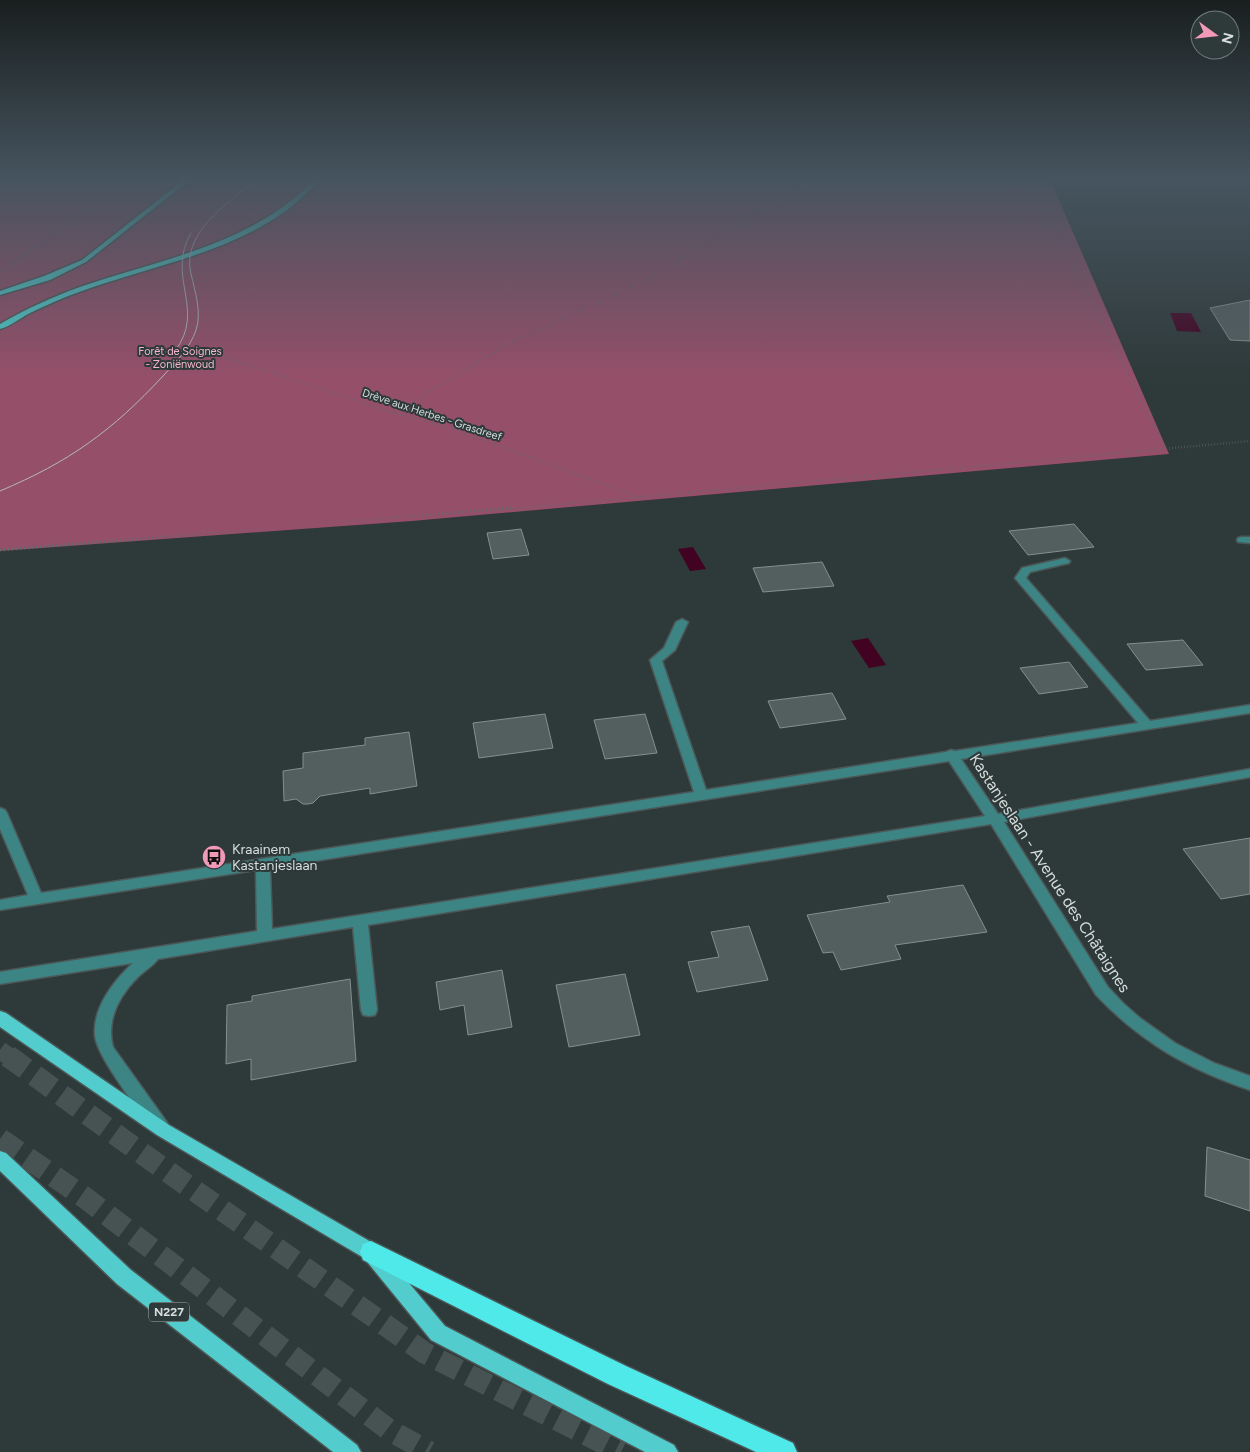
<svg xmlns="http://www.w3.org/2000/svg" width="1250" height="1452" viewBox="0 0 1250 1452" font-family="Figtree,sans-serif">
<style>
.forest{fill:#964f69}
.water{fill:#420221}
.building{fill:#535e5e;stroke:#83908f}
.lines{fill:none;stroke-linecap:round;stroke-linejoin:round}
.highway-tunnel-far1{stroke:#475252;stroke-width:18;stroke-dasharray:18 9;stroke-linecap:butt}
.highway-tunnel{stroke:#475252;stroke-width:22;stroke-dasharray:22 11;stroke-linecap:butt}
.minor-casing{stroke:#4c5757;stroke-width:3}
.major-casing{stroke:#4c5757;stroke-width:3}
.highway-casing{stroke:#4c5757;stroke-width:3}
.path-far2{stroke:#616b6b;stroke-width:2;stroke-dasharray:0.5 2;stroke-linecap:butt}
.path-far1{stroke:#616b6b;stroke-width:2.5;stroke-dasharray:0.5 2.5;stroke-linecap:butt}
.path{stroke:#616b6b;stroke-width:3;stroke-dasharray:1 3;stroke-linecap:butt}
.minor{fill:#3d8484;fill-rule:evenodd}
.major{fill:#52cccc;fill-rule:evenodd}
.highway{fill:#4fe9ea;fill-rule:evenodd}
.tram{stroke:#b1b9b9;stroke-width:1}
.labels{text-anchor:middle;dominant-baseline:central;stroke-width:4;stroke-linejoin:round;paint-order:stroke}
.far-park-label{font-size:11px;fill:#f5b6ca;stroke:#2e3939}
.far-street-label{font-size:11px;fill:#d6dddd;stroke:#2e3939}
.shield{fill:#2e3939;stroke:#a4acac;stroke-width:1}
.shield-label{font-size:12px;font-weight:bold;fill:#d6dddd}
.poi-label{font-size:14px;fill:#d6dddd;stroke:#2e3939;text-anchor:start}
.near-street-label{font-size:16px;fill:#d6dddd;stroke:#2e3939}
</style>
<rect width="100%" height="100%" fill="#2e3939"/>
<path class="forest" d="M 0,177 L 1049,177 L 1169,454 L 412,521 L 0,551 Z"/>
<g class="water">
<path d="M 1170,313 L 1191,313 L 1201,332 L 1177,331 Z"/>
<path d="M 693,547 L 706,569 L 690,571 L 678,549 Z"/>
<path d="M 868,638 L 886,665 L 869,668 L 851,641 Z"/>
</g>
<g class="building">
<path d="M 1250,300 L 1250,341 L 1230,340 L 1210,308 Z"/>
<path d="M 1074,524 L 1094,547 L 1028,555 L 1009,531 Z"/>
<path d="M 521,529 L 529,555 L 493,559 L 487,533 Z"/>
<path d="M 822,562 L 834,586 L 763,592 L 753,568 Z"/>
<path d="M 1183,640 L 1203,665 L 1146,670 L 1127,644 Z"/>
<path d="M 1069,662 L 1088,687 L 1039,694 L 1020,668 Z"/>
<path d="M 832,693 L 846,719 L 780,728 L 768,701 Z"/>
<path d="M 545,714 L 553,748 L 479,758 L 473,723 Z"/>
<path d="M 645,714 L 657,753 L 605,759 L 594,720 Z"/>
<path d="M 409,732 L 417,786 L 370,794 L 370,788 L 320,796 L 313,803 L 308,804 L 303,804 L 296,799 L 284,801 L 283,771 L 303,768 L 303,753 L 365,745 L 365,738 Z"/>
<path d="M 1250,838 L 1250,894 L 1221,899 L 1183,849 Z"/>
<path d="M 963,885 L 987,932 L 895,945 L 901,959 L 841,970 L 833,952 L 823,953 L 807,915 L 890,902 L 887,896 Z"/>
<path d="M 749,926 L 768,980 L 697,992 L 688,962 L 719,957 L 711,932 Z"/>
<path d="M 502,970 L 512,1027 L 468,1035 L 464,1005 L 440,1010 L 436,982 Z"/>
<path d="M 625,974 L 640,1035 L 569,1047 L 556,985 Z"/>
<path d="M 350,979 L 356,1061 L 251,1080 L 251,1059 L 226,1064 L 227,1005 L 252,1001 L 252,996 Z"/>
<path d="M 1207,1147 L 1250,1160 L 1250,1211 L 1205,1196 Z"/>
</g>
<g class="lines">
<path class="highway-tunnel-far1" d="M 0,1050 L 10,1057"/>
<g class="highway-tunnel">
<path d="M 8,1056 L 137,1150 L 425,1353 L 621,1452"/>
<path d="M 0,1139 L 84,1197 L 389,1430 L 429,1452"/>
</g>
<g class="minor-casing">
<g id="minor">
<path d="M 1244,177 L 1250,177 L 1250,183 Z"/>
<path d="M 1242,537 L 1250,537 L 1250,543 L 1238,542 L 1237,540 L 1238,538 Z"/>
<path d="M 1065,558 L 1070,561 L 1069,563 L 1030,572 L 1026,578 L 1150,721 L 1250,705 L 1250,713 L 961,759 L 998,814 L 1250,769 L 1250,777 L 1004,822 L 1108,987 L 1123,1003 L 1140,1018 L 1175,1043 L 1214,1063 L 1250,1076 L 1250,1090 C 1188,1069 1142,1043 1096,995 L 991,824 L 368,925 L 377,1010 L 375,1015 L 369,1016 L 363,1015 L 361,1010 L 353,927 L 158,959 C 153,966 144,971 138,977 C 119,996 106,1020 113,1047 L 166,1121 L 169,1126 L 166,1131 L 160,1134 L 154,1131 C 140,1112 97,1057 95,1036 C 92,1009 114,980 133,963 L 0,984 L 0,972 L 257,931 L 256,870 L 0,910 L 0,900 L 28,895 L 0,829 L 0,808 L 5,810 L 7,813 L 41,893 L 694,792 L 650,660 L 664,648 L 676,622 L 682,619 L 688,622 L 675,650 L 662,661 L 706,790 L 946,752 L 951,750 L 955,751 L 1138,723 L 1015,578 L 1022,568 ZM 949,761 L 985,816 L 272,929 L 270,868 Z"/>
</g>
</g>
<g class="major-casing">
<g id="major">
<path d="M 187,177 L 194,177 L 86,262 L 50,280 L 0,295 L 0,291 L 44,276 L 82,260 Z"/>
<path d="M 316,177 L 322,177 C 264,248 164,261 82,291 C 64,297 47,305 30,313 C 20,318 11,326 0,329 L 0,324 C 26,309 52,297 80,287 C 161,259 256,244 316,177 Z"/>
<path d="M 0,1011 L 6,1013 L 169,1125 L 378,1246 L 445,1326 L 674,1445 L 678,1452 L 645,1452 L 431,1340 L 364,1258 L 157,1135 L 0,1027 Z"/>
<path d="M 0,1151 L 6,1153 L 131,1270 L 357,1445 L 361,1452 L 333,1452 L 117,1284 L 0,1171 Z"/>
</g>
</g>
<g class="highway-casing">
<path id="highway" d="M 371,1241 L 626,1366 L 793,1443 L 797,1452 L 756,1452 L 608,1384 L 363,1260 L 360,1252 L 363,1244 Z"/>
</g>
<g class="path-far2">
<path d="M 1029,177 L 1102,323"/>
<path d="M 0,272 L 131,177"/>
<path d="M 553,323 L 648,279 L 751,216 L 787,199 L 822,177"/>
</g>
<g class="path-far1">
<path d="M 1102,322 L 1165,448"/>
<path d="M 215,354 L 394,413 L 447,427 L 639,497"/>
<path d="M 394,413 L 506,345 L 556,322"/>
<path d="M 497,510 L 1250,441"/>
</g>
<path class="path" d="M 0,550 L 513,508"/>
<use href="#minor" class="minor"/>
<use href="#major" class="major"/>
<use href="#highway" class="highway"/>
<g class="tram">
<path d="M 175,351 C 207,309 165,277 191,233"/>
<path d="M 0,491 C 69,462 112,431 163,376 C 176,362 190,348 196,330 C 202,313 195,291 191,274 C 181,231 231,201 259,177"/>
</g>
</g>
<linearGradient id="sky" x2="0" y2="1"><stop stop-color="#191f1f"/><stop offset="0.47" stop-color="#46545f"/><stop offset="1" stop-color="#46545f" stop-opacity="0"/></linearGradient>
<rect width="1250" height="380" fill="url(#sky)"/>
<defs>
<g id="bus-disc" transform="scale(1.25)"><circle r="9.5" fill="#f09ab7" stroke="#2e3939"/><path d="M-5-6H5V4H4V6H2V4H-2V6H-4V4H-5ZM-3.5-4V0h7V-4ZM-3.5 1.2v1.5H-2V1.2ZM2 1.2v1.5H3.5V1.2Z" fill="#111"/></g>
</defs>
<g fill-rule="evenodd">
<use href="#bus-disc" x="214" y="857"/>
</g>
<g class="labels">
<g class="far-park-label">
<text x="180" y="351">Forêt de Soignes<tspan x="180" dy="13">- Zoniënwoud</tspan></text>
</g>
<g class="far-street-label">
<text transform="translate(432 415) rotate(18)">Drève aux Herbes - Grasdreef</text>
</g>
<rect class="shield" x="149" y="1302.5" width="40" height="19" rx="4"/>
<g class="shield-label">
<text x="169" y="1312">N227</text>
</g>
<g class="poi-label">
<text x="232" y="849">Kraainem<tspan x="232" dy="16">Kastanjeslaan</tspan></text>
</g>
<g class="near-street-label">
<text transform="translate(1050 873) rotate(57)">Kastanjeslaan - Avenue des Châtaignes</text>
</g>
</g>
<g transform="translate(1215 35) rotate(105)"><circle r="24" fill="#2e3939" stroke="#717b7b"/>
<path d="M0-4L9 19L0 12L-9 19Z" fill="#f09ab7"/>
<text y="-8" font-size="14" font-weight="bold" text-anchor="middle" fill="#d6dddd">N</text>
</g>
</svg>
